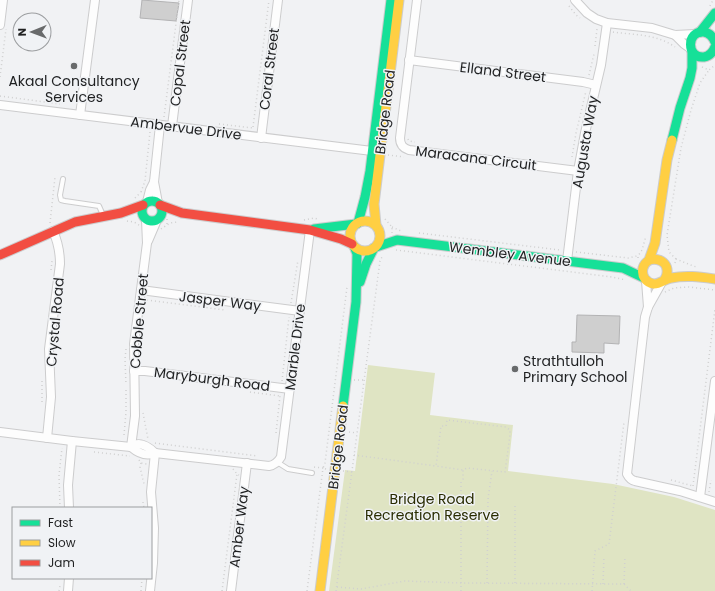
<svg xmlns="http://www.w3.org/2000/svg" width="715" height="591" viewBox="0 0 715 591" font-family="Poppins,sans-serif">
<style>
.green{fill:#dfe4c3}
.building{fill:#cfcfcf;stroke:#b3b3b4}
.lines{fill:none;stroke-linecap:round;stroke-linejoin:round}
.lane-casing{stroke:#cccccd;stroke-width:6}
.street-casing{stroke:#cccccd;stroke-width:10}
.fast-casing{stroke:#cccccd;stroke-width:11}
.slow-casing{stroke:#cccccd;stroke-width:11}
.jam-casing{stroke:#cccccd;stroke-width:11}
.path{stroke:#d0d0d0;stroke-width:1.5;stroke-dasharray:1 3;stroke-linecap:butt}
.lane{stroke:#fdfdfd;stroke-width:4}
.street{stroke:#fdfdfd;stroke-width:8}
.fast{stroke:#16e098;stroke-width:9}
.slow{stroke:#ffcf43;stroke-width:9}
.jam{stroke:#f24e42;stroke-width:9}
.poi-dot{fill:#686a6b;stroke:#f0f2f5;stroke-width:1.5}
.labels{text-anchor:middle;dominant-baseline:central;stroke-width:3;stroke-linejoin:round;paint-order:stroke}
.street-label{font-size:14px;fill:#1f2021;stroke:#f0f2f5}
.poi-label{font-size:14px;fill:#1f2021;stroke:#f0f2f5}
.park-label{font-size:14px;fill:#292c01;stroke:#f0f2f5}
</style>
<rect width="100%" height="100%" fill="#f1f2f4"/>
<path class="green" d="M 368,365 L 435,373 L 430,415 L 513,425 L 508,471 L 613,484 L 674,497 L 715,510 L 715,591 L 329,591 L 345,470 L 355,471 Z"/>
<g class="building">
<path d="M 142,0 L 179,3 L 176,21 L 140,18 Z"/>
<path d="M 577,315 L 620,316 L 619,344 L 604,343 L 604,353 L 572,352 L 572,342 L 576,342 Z"/>
</g>
<g class="lines">
<g class="lane-casing">
<g id="lane">
<path d="M 63,179 L 60,195 L 61,200 L 65,201 L 99,206 L 103,215"/>
<path d="M 277,462 L 288,469 L 312,473"/>
</g>
</g>
<g class="street-casing">
<g id="street">
<path d="M 417,0 L 400,138 C 400,145 403,148 409,150 L 578,171"/>
<path d="M 575,0 L 587,13 L 596,19 L 607,23 L 652,28 L 675,35 L 695,34"/>
<path d="M 0,25 L 3,0"/>
<path d="M 675,35 L 684,44 L 691,49"/>
<path d="M 409,60 L 583,82 L 596,85"/>
<path d="M 0,105 L 372,151"/>
<path d="M 80,115 L 95,0"/>
<path d="M 172,126 L 188,0"/>
<path d="M 261,138 L 278,0"/>
<path d="M 154,182 L 158,203"/>
<path d="M 147,202 L 150,190 L 154,182 L 160,125"/>
<path d="M 148,241 L 157,220"/>
<path d="M 567,261 L 578,171 L 585,133 L 601,65 L 607,23"/>
<path d="M 646,281 L 648,307"/>
<path d="M 662,282 L 648,307 L 645,317 L 627,474 C 629,478 631,480 635,481 L 680,491 L 715,502"/>
<path d="M 141,290 L 300,311"/>
<path d="M 134,371 L 145,371 L 290,389"/>
<path d="M 0,432 L 72,441 L 131,447 C 139,441 148,446 155,453"/>
<path d="M 47,438 L 51,397 L 49,349 L 60,264 C 60,252 58,242 53,231"/>
<path d="M 131,447 C 138,453 146,457 155,453 L 269,466 C 275,465 278,462 281,457 L 310,230"/>
<path d="M 131,447 L 135,416 L 134,344 L 147,243 L 146,220"/>
<path d="M 700,497 L 715,381"/>
<path d="M 69,508 L 68,485 L 72,441"/>
<path d="M 68,591 L 69,578"/>
<path d="M 150,591 L 153,563 L 154,528 L 151,492 L 155,453"/>
<path d="M 231,591 L 247,463"/>
</g>
</g>
<g class="fast-casing">
<g id="fast">
<path d="M 700,32 L 715,13"/>
<path d="M 715,42 C 713,37 710,33 704,32 C 686,30 686,59 704,57 C 710,56 713,52 715,47"/>
<path d="M 672,140 L 680,108 L 690,78 L 692,68 L 692,52"/>
<circle cx="152" cy="211" r="10"/>
<path d="M 358,223 L 365,197 L 370,171 L 391,0"/>
<path d="M 314,229 L 356,224"/>
<path d="M 376,247 L 397,240 L 623,268 L 644,278"/>
<path d="M 360,282 L 366,264 L 374,248"/>
<path d="M 343,406 L 356,302 L 357,254 L 354,246"/>
</g>
</g>
<g class="slow-casing">
<g id="slow">
<circle cx="365" cy="236" r="15"/>
<path d="M 376,225 L 374,204 L 399,0"/>
<path d="M 649,260 L 655,243 L 667,160 L 672,140"/>
<path d="M 665,279 C 666,277 667,275 667,273 C 669,258 647,254 643,268 C 641,276 646,283 654,284 C 660,284 665,279 671,278 C 686,275 700,277 715,279"/>
<path d="M 320,591 L 343,406"/>
</g>
</g>
<g class="jam-casing">
<g id="jam">
<path d="M 160,205 L 182,213 L 310,230 L 341,239 L 352,244"/>
<path d="M 0,255 L 75,222 L 121,213 L 143,205"/>
</g>
</g>
<g class="path">
<path d="M 569,6 L 576,15 L 580,18"/>
<path d="M 710,6 L 713,0"/>
<path d="M 613,32 C 634,35 657,34 675,47"/>
<path d="M 595,46 L 597,29 L 598,29"/>
<path d="M 702,67 L 709,70 L 715,65"/>
<path d="M 589,75 L 594,54"/>
<path d="M 0,77 L 6,29"/>
<path d="M 0,96 L 60,104"/>
<path d="M 164,117 L 179,0"/>
<path d="M 219,124 L 253,128"/>
<path d="M 253,127 L 269,0"/>
<path d="M 408,139 L 409,141 L 415,142"/>
<path d="M 388,155 L 404,157"/>
<path d="M 572,157 L 576,133 L 586,91"/>
<path d="M 141,192 L 145,181 L 150,132"/>
<path d="M 135,198 L 141,192"/>
<path d="M 385,219 L 392,227 L 392,233"/>
<path d="M 304,220 L 314,218 L 318,219"/>
<path d="M 127,221 L 134,222 L 139,225"/>
<path d="M 50,223 L 55,177"/>
<path d="M 167,224 L 167,216"/>
<path d="M 392,227 L 401,231"/>
<path d="M 161,229 L 170,223 L 178,222"/>
<path d="M 419,233 L 560,250"/>
<path d="M 396,250 L 612,277 L 626,280"/>
<path d="M 576,252 L 628,258 L 637,256"/>
<path d="M 638,258 L 638,256 L 642,250 L 646,236"/>
<path d="M 676,259 L 669,252 L 667,235 L 681,148 L 691,110 L 700,83 L 709,70"/>
<path d="M 675,263 L 676,259 L 693,266 L 697,267"/>
<path d="M 51,270 L 52,261"/>
<path d="M 665,292 L 674,288 L 689,287 L 715,290"/>
<path d="M 147,300 L 225,310"/>
<path d="M 291,303 L 298,260"/>
<path d="M 126,349 L 125,359 L 126,385"/>
<path d="M 354,380 L 364,380"/>
<path d="M 42,381 L 42,403"/>
<path d="M 282,381 L 289,317"/>
<path d="M 250,392 L 280,396"/>
<path d="M 143,413 L 148,439"/>
<path d="M 349,432 L 357,433"/>
<path d="M 276,433 L 280,396 L 281,397"/>
<path d="M 124,435 L 126,412 L 126,389"/>
<path d="M 155,443 L 162,444 L 258,456"/>
<path d="M 94,452 L 130,456"/>
<path d="M 354,455 L 436,466"/>
<path d="M 139,460 L 141,463 L 147,464"/>
<path d="M 141,463 L 140,467 L 144,484"/>
<path d="M 233,469 L 237,474 L 239,475"/>
<path d="M 326,469 L 323,468 L 325,463 L 347,287"/>
<path d="M 343,471 L 352,472"/>
<path d="M 671,480 L 693,486"/>
<path d="M 693,486 L 715,309"/>
<path d="M 709,492 L 711,480"/>
<path d="M 143,502 L 144,508"/>
<path d="M 60,508 L 59,475 L 62,448"/>
<path d="M 487,583 L 488,499 L 492,471"/>
<path d="M 515,583 L 515,503"/>
<path d="M 603,584 L 604,556"/>
<path d="M 624,584 L 625,556"/>
<path d="M 337,587 L 361,589 L 405,581 L 461,583 L 624,584 L 631,591"/>
<path d="M 59,591 L 60,586"/>
<path d="M 141,591 L 142,578"/>
<path d="M 222,591 L 237,474"/>
<path d="M 307,591 L 323,468 L 313,467"/>
<path d="M 336,591 L 380,261 L 383,255"/>
<path d="M 461,591 L 461,482 L 463,479 L 463,470 L 467,468 L 505,472 L 510,435 L 510,430 L 506,427 L 447,420 L 446,426 L 441,426 L 436,466 L 463,470"/>
<path d="M 592,591 L 595,551 L 609,544 L 624,422"/>
</g>
<use href="#lane" class="lane"/>
<use href="#street" class="street"/>
<use href="#fast" class="fast"/>
<use href="#slow" class="slow"/>
<use href="#jam" class="jam"/>
</g>
<g class="poi-dot">
<circle cx="74" cy="66" r="4"/>
<circle cx="515" cy="369" r="4"/>
</g>
<g class="labels">
<g class="street-label">
<text transform="translate(180 63) rotate(-83)">Copal Street</text>
<text transform="translate(269 69) rotate(-83)">Coral Street</text>
<text transform="translate(503 72) rotate(7)">Elland Street</text>
<text transform="translate(385 112) rotate(-83)">Bridge Road</text>
<text transform="translate(186 128) rotate(7)">Ambervue Drive</text>
<text transform="translate(585 142) rotate(-80)">Augusta Way</text>
<text transform="translate(476 158) rotate(7)">Maracana Circuit</text>
<text transform="translate(510 254) rotate(7)">Wembley Avenue</text>
<text transform="translate(220 301) rotate(7)">Jasper Way</text>
<text transform="translate(139 321) rotate(-85)">Cobble Street</text>
<text transform="translate(55 322) rotate(-85)">Crystal Road</text>
<text transform="translate(295 347) rotate(-83)">Marble Drive</text>
<text transform="translate(212 379) rotate(7)">Maryburgh Road</text>
<text transform="translate(338 447) rotate(-83)">Bridge Road</text>
<text transform="translate(239 527) rotate(-83)">Amber Way</text>
</g>
<g class="poi-label">
<text x="74" y="81">Akaal Consultancy<tspan x="74" dy="16">Services</tspan></text>
<text x="523" y="361" text-anchor="start">Strathtulloh<tspan x="523" dy="16">Primary School</tspan></text>
</g>
<g class="park-label">
<text x="432" y="499">Bridge Road<tspan x="432" dy="16">Recreation Reserve</tspan></text>
</g>
</g>
<rect x="12" y="507" width="140" height="72" fill="#f0f2f5" stroke="#9c9ea0"/>
<rect x="20" y="520" width="20" height="6" fill="#16e098" stroke="#9c9ea0"/>
<text x="48" y="527" font-size="12" fill="#1f2021">Fast</text>
<rect x="20" y="540" width="20" height="6" fill="#ffcf43" stroke="#9c9ea0"/>
<text x="48" y="547" font-size="12" fill="#1f2021">Slow</text>
<rect x="20" y="560" width="20" height="6" fill="#f24e42" stroke="#9c9ea0"/>
<text x="48" y="567" font-size="12" fill="#1f2021">Jam</text>
<g transform="translate(32 32) rotate(269)"><circle r="19" fill="#f0f2f5" stroke="#9c9ea0"/>
<path d="M0-3L7 15L0 10L-7 15Z" fill="#686a6b"/>
<text y="-6" font-size="11" font-weight="bold" text-anchor="middle" fill="#1f2021">N</text>
</g>
</svg>
